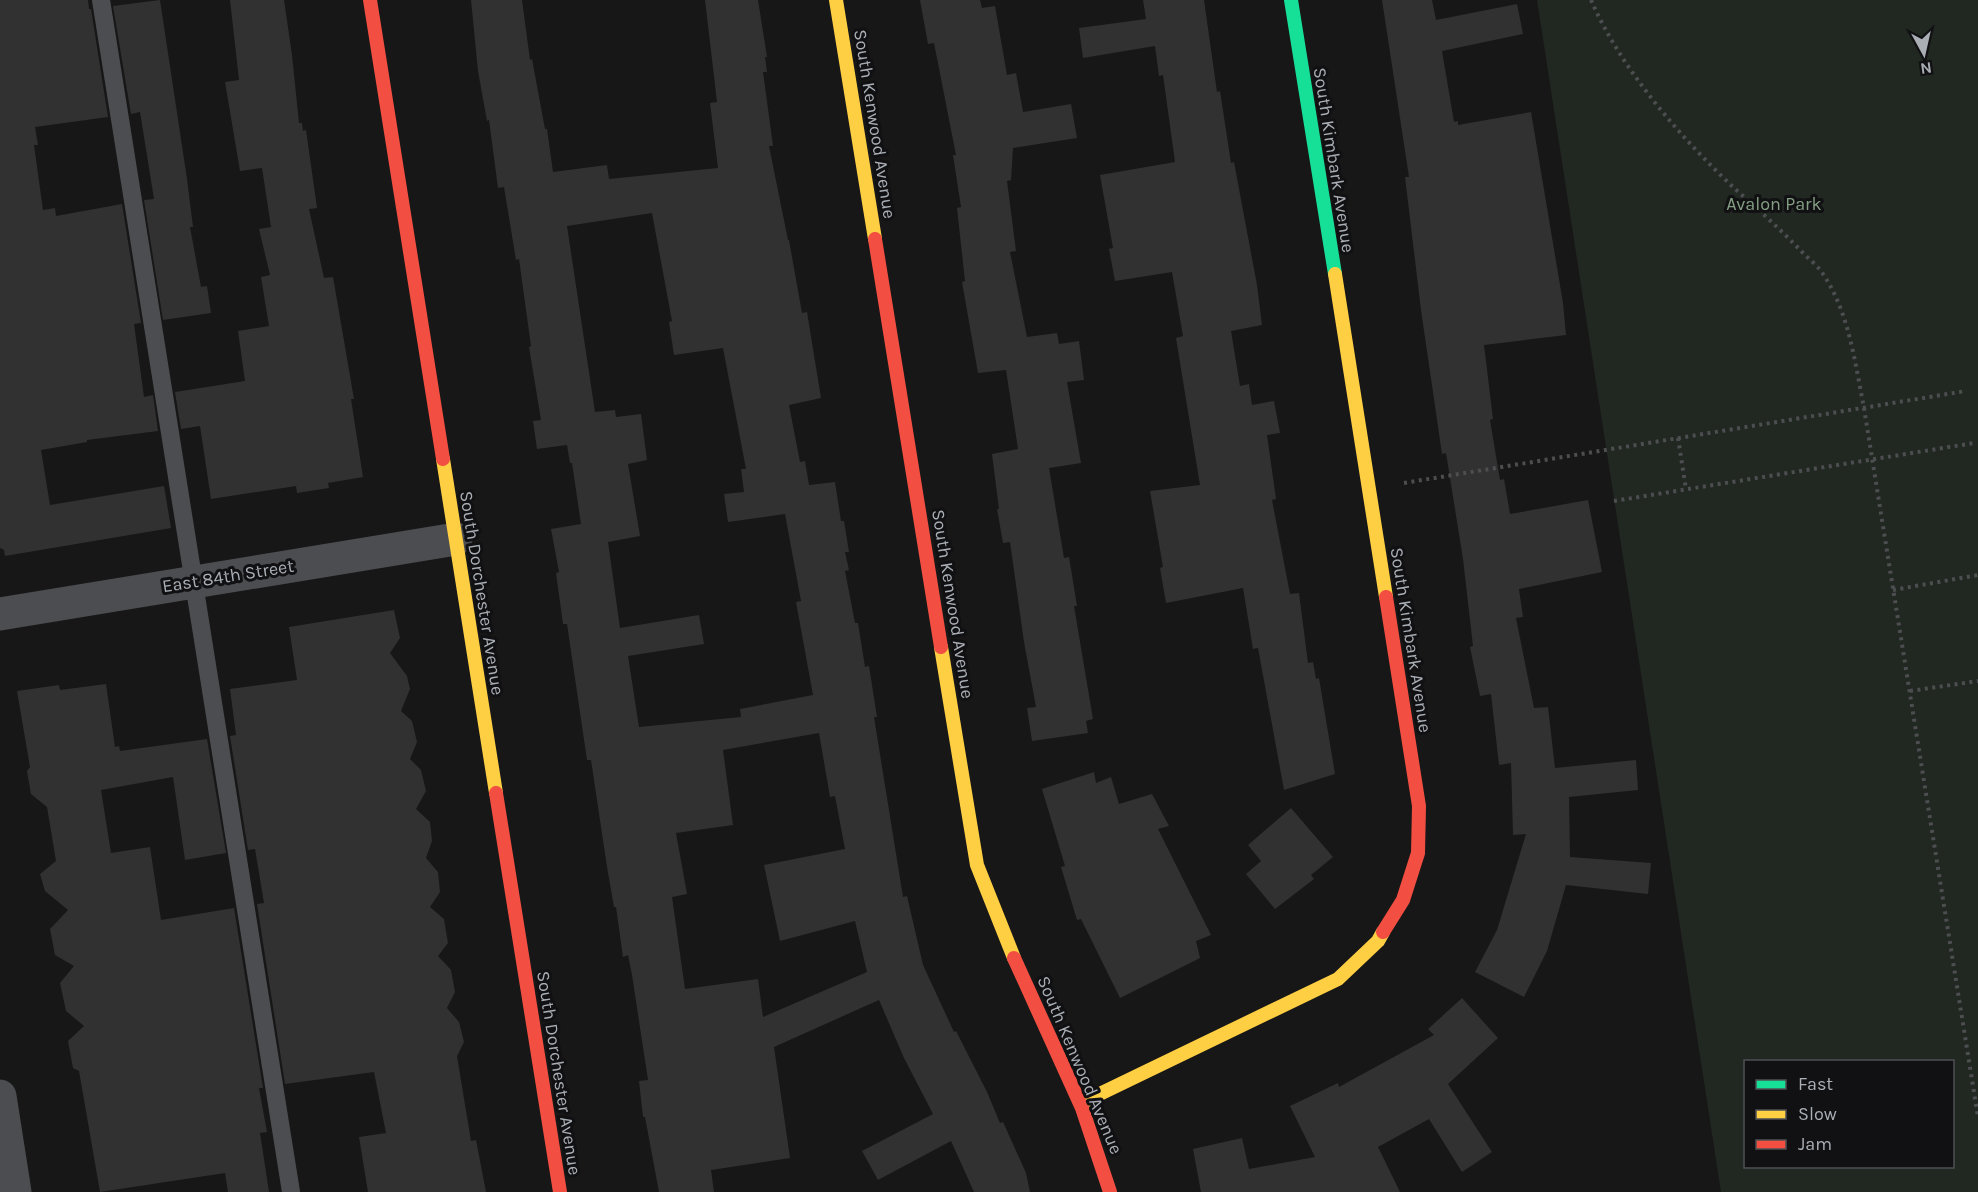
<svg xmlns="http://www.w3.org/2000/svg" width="1978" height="1192" viewBox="0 0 1978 1192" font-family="Karla,sans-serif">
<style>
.green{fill:#212721;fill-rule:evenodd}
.building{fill:#313132;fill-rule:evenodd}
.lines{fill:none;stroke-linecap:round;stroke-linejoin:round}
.path{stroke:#4d4e50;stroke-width:4;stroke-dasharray:3 4.5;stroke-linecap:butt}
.lane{stroke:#4c4d50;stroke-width:18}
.street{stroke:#4c4d50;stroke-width:33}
.fast{stroke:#16e098;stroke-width:14}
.slow{stroke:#ffcf43;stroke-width:14}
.jam{stroke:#f24e42;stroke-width:14}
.labels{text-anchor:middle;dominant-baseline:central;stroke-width:6;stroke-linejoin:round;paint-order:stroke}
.street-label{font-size:18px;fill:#aaafb6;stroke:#111113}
.park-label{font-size:18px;fill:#849f83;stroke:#111113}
</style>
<rect width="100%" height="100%" fill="#171717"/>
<path class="green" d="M 1537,0 L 1978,0 L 1978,1192 L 1721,1192 ZM 1746,1062 L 1952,1062 L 1952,1166 L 1746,1166 Z"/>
<g class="building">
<path d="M 0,0 L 88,0 L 89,9 L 91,9 L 108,117 L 35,127 L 38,145 L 34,145 L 43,210 L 55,208 L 56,216 L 122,204 L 141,323 L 134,324 L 144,397 L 153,395 L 158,431 L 87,440 L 87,442 L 41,450 L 50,505 L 164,486 L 171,528 L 5,556 L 4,550 L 0,548 Z"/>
<path d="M 160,0 L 187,179 L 193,227 L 190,227 L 201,287 L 207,286 L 211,313 L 163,320 L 144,200 L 154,199 L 140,112 L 131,114 L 113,6 Z"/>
<path d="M 230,0 L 284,0 L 292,55 L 299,123 L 302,123 L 303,131 L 306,130 L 317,208 L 309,209 L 324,278 L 333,277 L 354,399 L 351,399 L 363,477 L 328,483 L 329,488 L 297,493 L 296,486 L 211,499 L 200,426 L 181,429 L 175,392 L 245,381 L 238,331 L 269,326 L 261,277 L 270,275 L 259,229 L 271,227 L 262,168 L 240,171 L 225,82 L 239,80 Z"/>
<path d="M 471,0 L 522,0 L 530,60 L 532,59 L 545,129 L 547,129 L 553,172 L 607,165 L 609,179 L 718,168 L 710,103 L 717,102 L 705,0 L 758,0 L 767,57 L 765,57 L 767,72 L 763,72 L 773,146 L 769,146 L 788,240 L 789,240 L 802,313 L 807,312 L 821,398 L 789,405 L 800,462 L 805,461 L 809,485 L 835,482 L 841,521 L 844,521 L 849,552 L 845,552 L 849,570 L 845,571 L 855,623 L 858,623 L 865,667 L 869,666 L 877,717 L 874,717 L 903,897 L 907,896 L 923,965 L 954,1032 L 956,1031 L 987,1092 L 1000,1123 L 1003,1122 L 1026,1173 L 1030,1192 L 974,1192 L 951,1141 L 878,1180 L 862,1151 L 933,1114 L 904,1058 L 879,1000 L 774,1047 L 790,1158 L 711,1170 L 714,1192 L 659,1192 L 645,1117 L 643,1117 L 639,1081 L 648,1080 L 632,975 L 628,955 L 623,957 L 616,907 L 614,907 L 607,867 L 591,760 L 587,760 L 567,624 L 563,624 L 556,573 L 559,572 L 551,529 L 581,524 L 572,463 L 570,463 L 567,445 L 537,449 L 533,421 L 541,420 L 529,347 L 531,346 L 519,259 L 516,260 L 504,187 L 498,188 L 489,120 L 487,121 L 478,71 ZM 652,213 L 672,321 L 669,322 L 674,355 L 723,348 L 746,469 L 741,469 L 744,492 L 724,494 L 728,522 L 785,514 L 801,601 L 796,602 L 813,695 L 740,709 L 741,717 L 639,727 L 628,656 L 704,644 L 699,615 L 620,628 L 608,542 L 640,536 L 628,464 L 647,460 L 641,414 L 616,417 L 615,410 L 595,412 L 567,226 ZM 819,733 L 830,797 L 835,796 L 845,849 L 764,865 L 780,941 L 855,921 L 867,972 L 763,1017 L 758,979 L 685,989 L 672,897 L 687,894 L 676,833 L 733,825 L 723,750 Z"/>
<path d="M 920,0 L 980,0 L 982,8 L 995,6 L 1007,75 L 1016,73 L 1023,112 L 1071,104 L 1077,138 L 1013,148 L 1011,180 L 1007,181 L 1016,251 L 1010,252 L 1027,337 L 1057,333 L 1059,344 L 1079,341 L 1084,380 L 1067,382 L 1081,463 L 1049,468 L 1064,558 L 1069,557 L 1077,606 L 1074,606 L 1093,719 L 1086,721 L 1088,733 L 1032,741 L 1027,708 L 1036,707 L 1024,642 L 1010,542 L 1003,543 L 997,509 L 999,509 L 992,454 L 1018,449 L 1006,370 L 978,373 L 962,282 L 965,281 L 957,208 L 961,207 L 953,155 L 956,155 L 934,43 L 928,44 Z"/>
<path d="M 1143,0 L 1204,0 L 1217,92 L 1220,91 L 1231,163 L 1234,162 L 1257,285 L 1262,325 L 1231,331 L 1240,386 L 1249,384 L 1252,405 L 1274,401 L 1280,433 L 1267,435 L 1276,499 L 1272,500 L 1290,594 L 1299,593 L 1308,663 L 1313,662 L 1316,679 L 1319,678 L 1335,774 L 1284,790 L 1258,648 L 1253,649 L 1243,588 L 1166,603 L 1160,568 L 1163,567 L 1150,491 L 1200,485 L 1176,338 L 1183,336 L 1172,272 L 1115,281 L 1109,249 L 1113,248 L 1100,175 L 1175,162 L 1163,75 L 1159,76 L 1155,46 L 1083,58 L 1079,28 L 1146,19 Z"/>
<path d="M 1382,0 L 1432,0 L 1436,20 L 1517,4 L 1523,34 L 1442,51 L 1454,122 L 1458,121 L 1458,125 L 1531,112 L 1563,303 L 1566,335 L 1484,345 L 1493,419 L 1490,420 L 1500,480 L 1504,479 L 1510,514 L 1588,500 L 1602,572 L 1519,589 L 1523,617 L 1516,618 L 1534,708 L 1548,707 L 1555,768 L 1636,760 L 1638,790 L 1569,797 L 1570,857 L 1651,863 L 1648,894 L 1566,885 L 1547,951 L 1524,997 L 1475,972 L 1497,930 L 1526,834 L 1513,835 L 1511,763 L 1499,765 L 1491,694 L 1480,696 L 1470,647 L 1473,646 L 1463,559 L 1446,453 L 1442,454 L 1421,310 L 1405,177 L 1409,177 Z"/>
<path d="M 394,610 L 400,638 L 390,653 L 407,676 L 410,689 L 401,711 L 412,721 L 417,742 L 410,759 L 421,770 L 426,791 L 416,809 L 430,822 L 432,841 L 426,858 L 438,872 L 440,892 L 430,907 L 444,919 L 448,943 L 438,956 L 451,970 L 455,992 L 447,1008 L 459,1022 L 464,1042 L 457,1056 L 471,1141 L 476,1140 L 486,1192 L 368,1192 L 359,1137 L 386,1133 L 374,1072 L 285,1084 L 257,904 L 264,903 L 255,849 L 248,850 L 230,736 L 236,735 L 230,689 L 297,680 L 289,627 Z"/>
<path d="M 106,684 L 115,747 L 119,746 L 120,751 L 207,739 L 226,853 L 185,860 L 173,777 L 101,790 L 111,853 L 150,847 L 161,920 L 234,908 L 263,1088 L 259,1088 L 267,1132 L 260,1133 L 269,1192 L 228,1192 L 225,1173 L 100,1192 L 79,1071 L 73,1068 L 68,1041 L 84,1026 L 66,1011 L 60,983 L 74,966 L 55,955 L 50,929 L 68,910 L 45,891 L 40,874 L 56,861 L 47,807 L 31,794 L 27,771 L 30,767 L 17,691 L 59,685 L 60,690 Z"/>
<path d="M 1094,772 L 1096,783 L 1111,777 L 1119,804 L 1152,794 L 1169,826 L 1158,829 L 1211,935 L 1196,941 L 1200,958 L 1120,998 L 1081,919 L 1077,920 L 1061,867 L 1065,866 L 1042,789 Z"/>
<path d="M 1291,808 L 1333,857 L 1311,875 L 1314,879 L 1275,909 L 1246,874 L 1261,861 L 1248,845 Z"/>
<path d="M 1462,998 L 1498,1038 L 1448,1084 L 1492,1152 L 1462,1172 L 1429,1119 L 1378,1147 L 1400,1192 L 1201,1192 L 1193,1149 L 1242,1138 L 1249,1169 L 1315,1157 L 1290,1106 L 1338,1083 L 1339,1087 L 1434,1035 L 1428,1029 Z"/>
</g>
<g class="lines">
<g class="path">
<path d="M 1591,0 C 1621,69 1680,137 1734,188 C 1758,209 1782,231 1804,254 C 1810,260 1818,266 1823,274 C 1849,312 1855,363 1864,408 L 1978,1117"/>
<path d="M 1678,438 L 1686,489"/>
<path d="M 1404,483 L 1966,391"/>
<path d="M 1614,501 L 1974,443"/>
<path d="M 1893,590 L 1978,575"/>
<path d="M 1910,691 L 1978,681"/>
</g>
<path class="lane" d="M 101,0 L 291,1192"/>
<g class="street">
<path d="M 0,614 L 456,539"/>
<path d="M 0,1096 L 15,1192"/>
</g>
<path class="fast" d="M 1291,0 L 1335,274"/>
<g class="slow">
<path d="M 836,0 L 875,239"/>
<path d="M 1335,274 L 1386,597"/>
<path d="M 443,459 L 496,793"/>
<path d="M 941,647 L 977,865 L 1014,958"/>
<path d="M 1081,1103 L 1338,979 L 1378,941 L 1383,932"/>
</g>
<g class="jam">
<path d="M 370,0 L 443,459"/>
<path d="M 875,239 L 941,647"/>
<path d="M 496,793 L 560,1192"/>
<path d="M 1383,932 L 1403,900 L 1418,853 L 1419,806 L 1386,597"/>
<path d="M 1014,958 L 1082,1108 L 1110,1192"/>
</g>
</g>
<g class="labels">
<g class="street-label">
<text transform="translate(875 124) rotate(81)">South Kenwood Avenue</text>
<text transform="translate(1334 160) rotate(81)">South Kimbark Avenue</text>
<text transform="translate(228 576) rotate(-9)">East 84th Street</text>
<text transform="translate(482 593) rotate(81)">South Dorchester Avenue</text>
<text transform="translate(953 604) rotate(81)">South Kenwood Avenue</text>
<text transform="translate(1411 640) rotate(81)">South Kimbark Avenue</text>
<text transform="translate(1080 1065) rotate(67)">South Kenwood Avenue</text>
<text transform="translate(559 1073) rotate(81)">South Dorchester Avenue</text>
</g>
<g class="park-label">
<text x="1774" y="204">Avalon Park</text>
</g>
</g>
<rect x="1744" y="1060" width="210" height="108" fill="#111113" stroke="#4e5054" stroke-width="1.5"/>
<rect x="1756" y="1080" width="30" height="9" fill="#16e098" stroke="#4e5054" stroke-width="1.5"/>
<text x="1798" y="1090" font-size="18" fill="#aaafb6">Fast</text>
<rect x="1756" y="1110" width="30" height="9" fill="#ffcf43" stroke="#4e5054" stroke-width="1.5"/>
<text x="1798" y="1120" font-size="18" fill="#aaafb6">Slow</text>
<rect x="1756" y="1140" width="30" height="9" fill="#f24e42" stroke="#4e5054" stroke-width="1.5"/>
<text x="1798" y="1150" font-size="18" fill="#aaafb6">Jam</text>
<g transform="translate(1924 54) rotate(172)" stroke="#111113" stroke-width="4.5" paint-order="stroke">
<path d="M0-4.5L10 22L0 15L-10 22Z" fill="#aaafb6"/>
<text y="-9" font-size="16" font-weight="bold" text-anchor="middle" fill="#aaafb6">N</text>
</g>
</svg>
